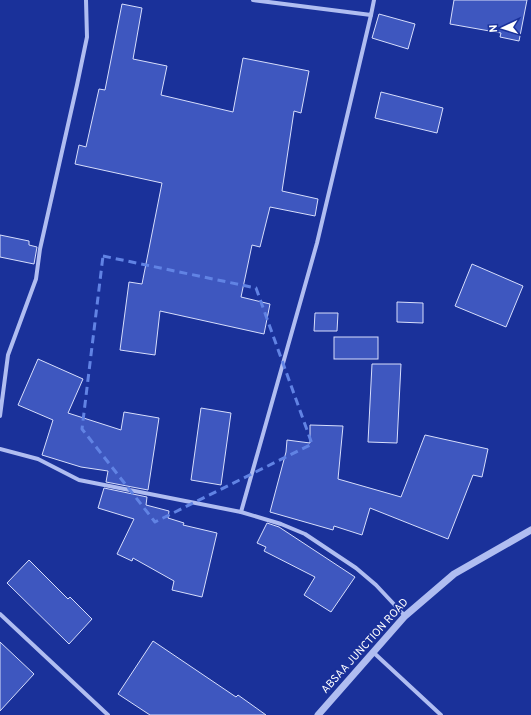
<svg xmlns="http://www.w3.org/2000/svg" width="531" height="715" viewBox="0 0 531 715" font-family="Overpass,sans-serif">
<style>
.building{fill:#3e57bf;stroke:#d7defc}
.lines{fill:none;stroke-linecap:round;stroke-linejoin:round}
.minor{stroke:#b0bdf1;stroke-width:4}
.tertiary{stroke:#b0bdf1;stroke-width:7}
.marked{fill:none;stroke:#6183e4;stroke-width:3;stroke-dasharray:8 5;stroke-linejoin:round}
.labels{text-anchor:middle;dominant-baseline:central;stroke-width:3.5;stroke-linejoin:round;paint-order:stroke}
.street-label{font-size:11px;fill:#fff;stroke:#1a319a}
</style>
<rect width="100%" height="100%" fill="#1a319a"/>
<g class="building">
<path d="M 454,0 L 527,0 L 519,41 L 500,37 L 501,33 L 450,24 Z"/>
<path d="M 122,4 L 142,8 L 133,59 L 167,66 L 161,95 L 233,112 L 243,58 L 309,71 L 301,113 L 294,111 L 282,191 L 318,199 L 315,216 L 270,207 L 260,247 L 252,245 L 241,297 L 270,304 L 264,334 L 160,311 L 155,355 L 120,350 L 129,282 L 142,284 L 162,183 L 75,164 L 79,145 L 86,147 L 99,89 L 105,90 Z"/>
<path d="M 379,14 L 415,24 L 408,49 L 372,38 Z"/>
<path d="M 381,92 L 443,108 L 437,133 L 375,118 Z"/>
<path d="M 0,235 L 29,241 L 29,245 L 37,247 L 34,264 L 0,257 Z"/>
<path d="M 472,264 L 523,286 L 506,327 L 455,306 Z"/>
<path d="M 397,302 L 423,303 L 423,323 L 397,322 Z"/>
<path d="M 315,313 L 338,313 L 337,331 L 314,331 Z"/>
<rect x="334" y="337" width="44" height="22"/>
<path d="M 38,359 L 83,379 L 68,413 L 121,430 L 124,412 L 159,418 L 148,490 L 106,482 L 108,471 L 81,467 L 42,455 L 53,420 L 18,405 Z"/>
<path d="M 372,364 L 401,364 L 397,443 L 368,442 Z"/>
<path d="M 201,408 L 231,413 L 221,485 L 191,480 Z"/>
<path d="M 310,425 L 343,426 L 338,479 L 401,497 L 425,435 L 488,449 L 482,477 L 473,475 L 448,539 L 370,508 L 362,535 L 334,526 L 333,530 L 270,512 L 286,452 L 287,440 L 310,443 Z"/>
<path d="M 104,488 L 147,497 L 146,505 L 169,511 L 168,518 L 184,523 L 183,525 L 217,533 L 202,597 L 172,590 L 174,581 L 133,558 L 132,561 L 117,554 L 134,519 L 98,508 Z"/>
<path d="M 267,523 L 279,527 L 355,577 L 331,612 L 304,595 L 315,577 L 264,551 L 266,547 L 257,543 Z"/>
<path d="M 29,560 L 68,599 L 70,597 L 92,619 L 69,644 L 7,583 Z"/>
<path d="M 153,641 L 236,697 L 238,695 L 266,715 L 150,715 L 118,694 Z"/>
<path d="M 0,642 L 34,674 L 0,711 Z"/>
</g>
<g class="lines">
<g class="minor">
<path d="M 253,0 L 371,15 L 374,0"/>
<path d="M 0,416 L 8,355 L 36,279 L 40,249 L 77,85 L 87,37 L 86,0"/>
<path d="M 0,449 L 38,459 L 79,480 L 241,512 L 281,524 L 305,534 L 356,568 L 376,585 L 405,616"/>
<path d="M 241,512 L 317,243 L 371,15"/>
<path d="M 0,614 L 108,715"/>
<path d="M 373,652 L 441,715"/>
</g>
<path class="tertiary" d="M 318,715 L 405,616 L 454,574 L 531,530"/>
</g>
<path class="marked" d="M 103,256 L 256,288 L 312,444 L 155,522 L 82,429 Z"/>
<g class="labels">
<g class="street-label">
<text transform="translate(365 646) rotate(-48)">ABSAA JUNCTION ROAD</text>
</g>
</g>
<g transform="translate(503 28) rotate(266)" stroke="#1a319a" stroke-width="3" paint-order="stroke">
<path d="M0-3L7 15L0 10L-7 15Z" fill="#ffffff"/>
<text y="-6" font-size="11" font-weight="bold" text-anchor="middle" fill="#ffffff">N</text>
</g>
</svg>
